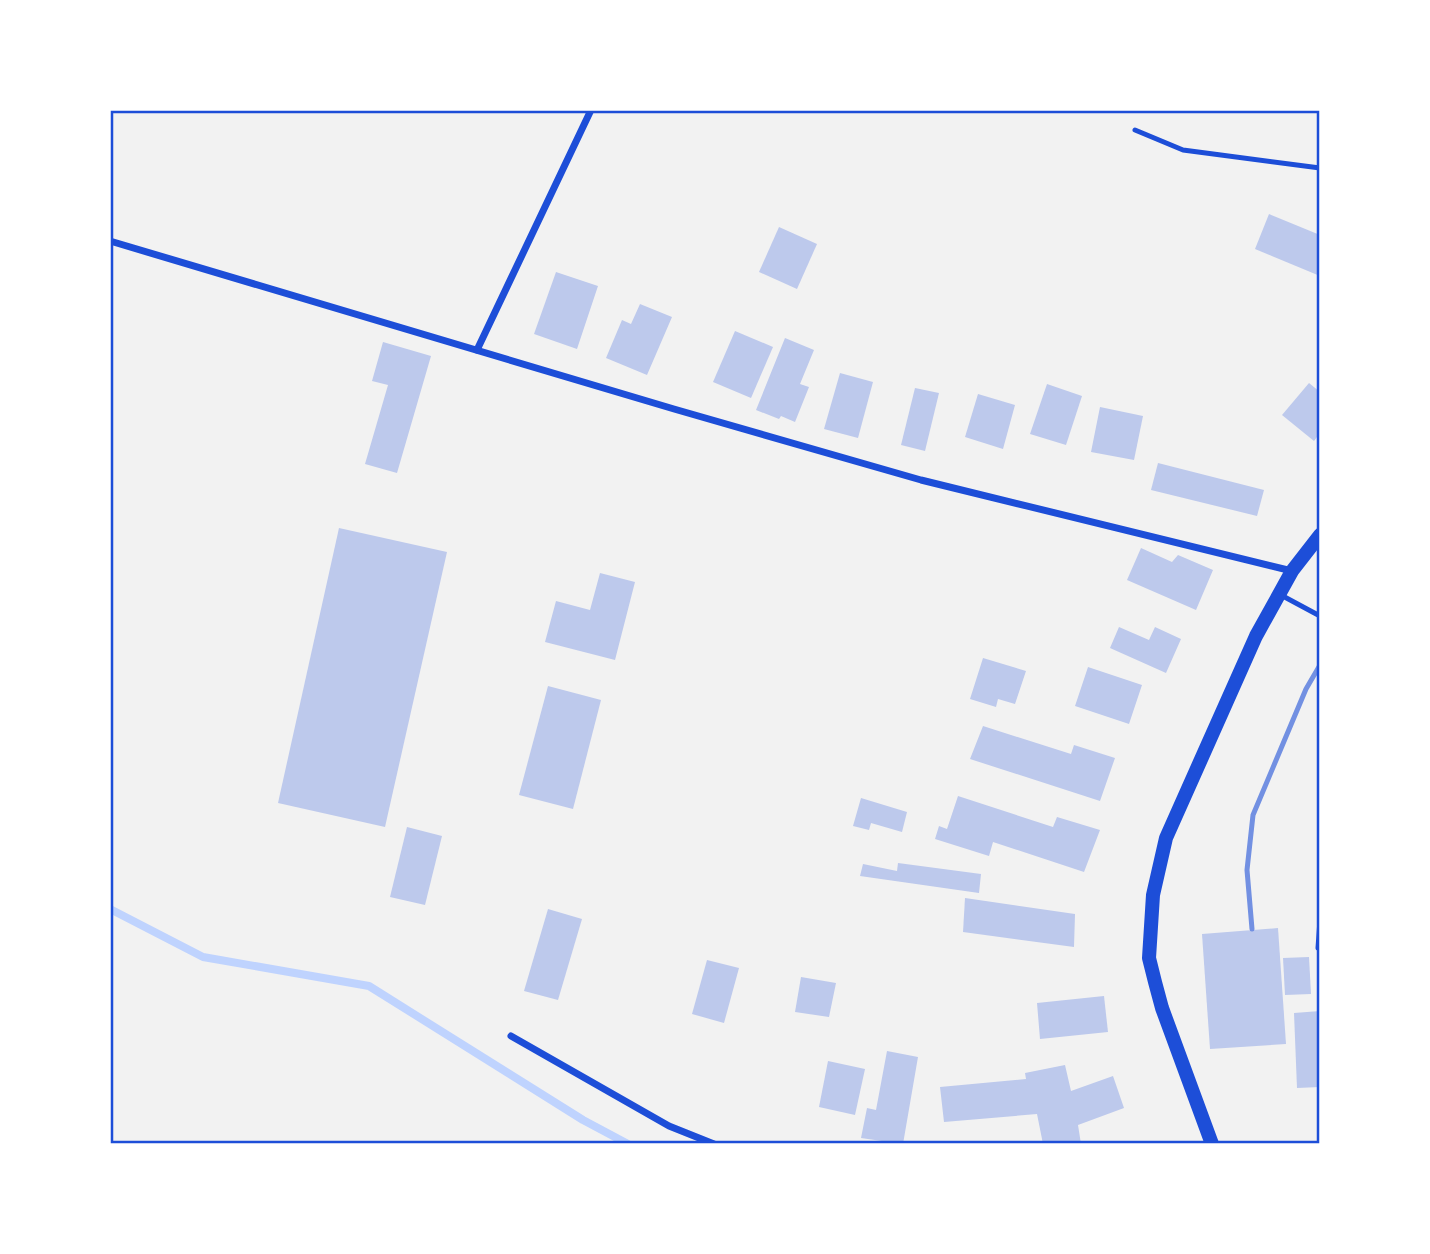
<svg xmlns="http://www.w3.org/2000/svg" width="1430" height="1254" viewBox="0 0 1430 1254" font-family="'Libre Baskerville',serif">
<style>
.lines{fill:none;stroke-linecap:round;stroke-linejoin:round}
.stream{stroke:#bfd3fe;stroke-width:8}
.building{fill:#bdc9ec}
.service{stroke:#1d4ed8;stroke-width:5}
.minor{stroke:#1d4ed8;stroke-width:7}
.secondary{stroke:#1d4ed8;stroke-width:14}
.rail{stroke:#7290e2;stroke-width:5}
.neatline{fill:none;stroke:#1d4ed8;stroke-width:2.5}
</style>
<rect width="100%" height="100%" fill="#f2f2f2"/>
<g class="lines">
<path class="stream" d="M 110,909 L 203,957 L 369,986 L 583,1120 L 628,1144"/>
</g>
<g class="building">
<path d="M 1269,214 L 1320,235 L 1320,276 L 1255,249 Z"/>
<path d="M 779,227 L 817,244 L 797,289 L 759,272 Z"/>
<path d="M 556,272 L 598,286 L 577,349 L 534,334 Z"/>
<path d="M 640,304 L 672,317 L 647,375 L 606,358 L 622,320 L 631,324 Z"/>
<path d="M 735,331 L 773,347 L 751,398 L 713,382 Z"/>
<path d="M 785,338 L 814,350 L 800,384 L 809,387 L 795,422 L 781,416 L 779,419 L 756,410 Z"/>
<path d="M 383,342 L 431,356 L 397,473 L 365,464 L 388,385 L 372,381 Z"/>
<path d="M 840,373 L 873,382 L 858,438 L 824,429 Z"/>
<path d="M 1309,383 L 1320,392 L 1320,433 L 1314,441 L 1282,415 Z"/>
<path d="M 1047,384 L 1082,396 L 1066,445 L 1030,434 Z"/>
<path d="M 915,388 L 939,393 L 925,451 L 901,445 Z"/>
<path d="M 978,394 L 1015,405 L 1003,449 L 965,437 Z"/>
<path d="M 1100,407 L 1143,416 L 1134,460 L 1091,452 Z"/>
<path d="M 1158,463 L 1264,490 L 1257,516 L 1151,490 Z"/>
<path d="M 339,528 L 447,552 L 385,827 L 278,803 Z"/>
<path d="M 1141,548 L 1172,562 L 1178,555 L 1213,570 L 1196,610 L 1127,580 Z"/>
<path d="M 600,573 L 635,582 L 615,660 L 545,642 L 556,601 L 590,610 Z"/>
<path d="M 1119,627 L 1149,640 L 1155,627 L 1181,639 L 1166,673 L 1110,648 Z"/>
<path d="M 983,658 L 1026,671 L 1015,704 L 998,699 L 996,707 L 970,699 Z"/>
<path d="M 1088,667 L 1142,685 L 1129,724 L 1075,706 Z"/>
<path d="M 548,686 L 601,700 L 573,809 L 519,795 Z"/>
<path d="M 983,726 L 1071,754 L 1074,745 L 1115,758 L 1100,801 L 970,759 Z"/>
<path d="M 958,796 L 1053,827 L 1057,817 L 1100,830 L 1084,872 L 993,842 L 989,856 L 935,839 L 939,826 L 947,829 Z"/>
<path d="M 861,798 L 907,812 L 902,832 L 871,823 L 869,830 L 853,826 Z"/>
<path d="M 407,827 L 442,836 L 425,905 L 390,897 Z"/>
<path d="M 898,863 L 981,874 L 979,893 L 860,876 L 863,864 L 897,871 Z"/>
<path d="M 965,898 L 1075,914 L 1074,947 L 963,932 Z"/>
<path d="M 548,909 L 582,919 L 558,1000 L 524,991 Z"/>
<path d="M 1278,928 L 1286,1044 L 1210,1049 L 1202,934 Z"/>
<path d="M 1309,957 L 1311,994 L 1285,995 L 1283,958 Z"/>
<path d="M 707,960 L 739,968 L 724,1023 L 692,1014 Z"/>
<path d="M 801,977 L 836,983 L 829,1017 L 795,1012 Z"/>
<path d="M 1104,996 L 1108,1032 L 1040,1039 L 1037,1003 Z"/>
<path d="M 1320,1011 L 1320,1087 L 1297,1088 L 1294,1013 Z"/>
<path d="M 887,1051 L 918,1057 L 903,1144 L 861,1138 L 867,1108 L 876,1110 Z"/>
<path d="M 828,1061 L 865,1069 L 855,1115 L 819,1107 Z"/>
<path d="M 1065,1065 L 1071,1091 L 1113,1076 L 1124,1108 L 1078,1125 L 1081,1144 L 1043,1144 L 1037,1114 L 944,1122 L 940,1087 L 1026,1079 L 1025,1073 Z"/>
</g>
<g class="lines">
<g class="service">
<path d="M 1135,130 L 1183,150 L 1320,168"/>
<path d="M 1279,594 L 1320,616"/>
<path d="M 1318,948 L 1320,920"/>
</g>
<g class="minor">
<path d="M 110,241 L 674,409 L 921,480 L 1292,571"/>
<path d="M 477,350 L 591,110"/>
<path d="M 511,1036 L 669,1126 L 714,1144"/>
</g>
<path class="secondary" d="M 1212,1144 L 1162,1008 L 1155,982 L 1149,958 L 1153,895 L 1166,838 L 1256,636 L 1292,571 L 1320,535"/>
<path class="rail" d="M 1252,929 L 1247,870 L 1253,815 L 1306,689 L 1320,665"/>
</g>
<rect width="1430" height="1254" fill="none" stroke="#ffffff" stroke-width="224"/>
<rect x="112" y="112" width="1206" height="1030" class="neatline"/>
</svg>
